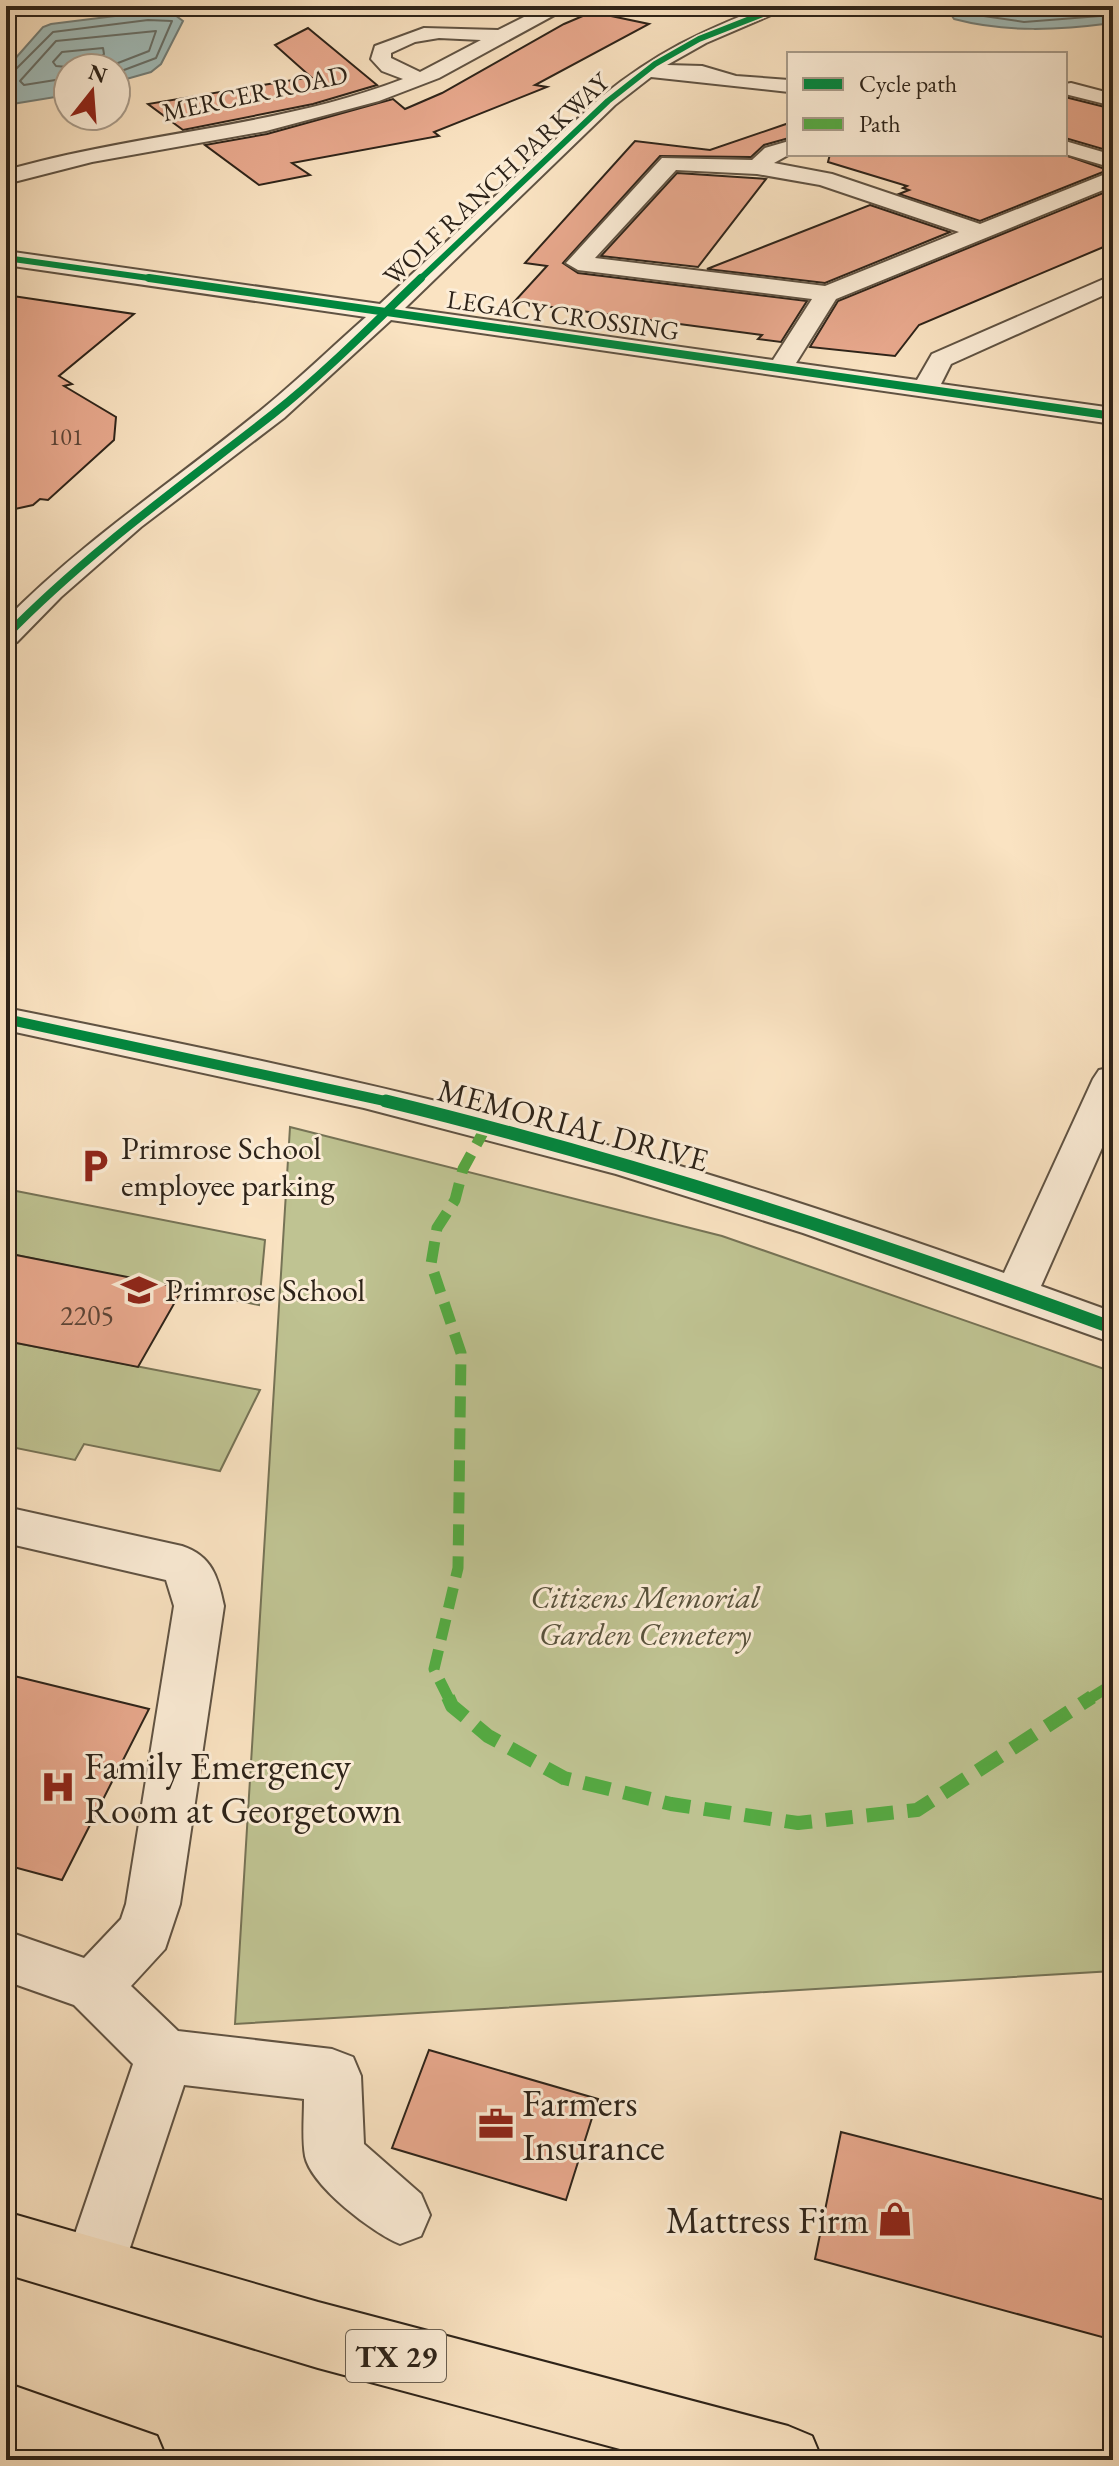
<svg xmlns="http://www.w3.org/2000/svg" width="1119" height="2466" viewBox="0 0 1119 2466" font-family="'EB Garamond',serif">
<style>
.green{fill:#bfc392;stroke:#767356;stroke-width:2}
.water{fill:#a1bdbb;stroke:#737f7a;stroke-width:2}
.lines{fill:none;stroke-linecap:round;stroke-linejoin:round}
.shore{stroke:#67706a;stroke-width:2}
.building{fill:#e9a98e;stroke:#2d2319;stroke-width:2}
.minor-casing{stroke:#605343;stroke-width:4}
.major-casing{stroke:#2d2319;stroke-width:4}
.minor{fill:#fcedd7;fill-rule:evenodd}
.major{fill:#fae3c2;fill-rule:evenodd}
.quiet-far1{stroke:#54aa42;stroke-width:11;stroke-dasharray:21 11;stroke-linecap:butt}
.quiet{stroke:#54aa42;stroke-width:14;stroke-dasharray:27 14;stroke-linecap:butt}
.cycleway-far3-casing{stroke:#fcedd7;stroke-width:9}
.cycleway-far2-casing{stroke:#fcedd7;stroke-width:11}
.cycleway-far1-casing{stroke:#fcedd7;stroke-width:14}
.cycleway-casing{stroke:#fcedd7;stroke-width:18}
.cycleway-far3{stroke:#00873e;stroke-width:6}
.cycleway-far2{stroke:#00873e;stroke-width:8}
.cycleway-far1{stroke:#00873e;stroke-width:10}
.cycleway{stroke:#00873e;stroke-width:13}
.labels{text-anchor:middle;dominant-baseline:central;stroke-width:6;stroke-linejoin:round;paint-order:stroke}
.far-number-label{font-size:24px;fill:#5c4436}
.far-street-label{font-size:26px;fill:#2d2319;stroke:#fcedd7}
.number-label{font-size:28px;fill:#5c4436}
.shield{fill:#fcedd7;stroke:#6b6052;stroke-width:2}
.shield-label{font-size:30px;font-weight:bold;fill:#2d2319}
.street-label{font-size:32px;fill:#2d2319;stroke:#fcedd7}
.poi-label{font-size:32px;fill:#2d2319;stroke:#fcedd7;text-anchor:start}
.park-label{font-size:32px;font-style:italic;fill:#59533d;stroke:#fcedd7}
.near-poi-label{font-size:38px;fill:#2d2319;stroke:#fcedd7;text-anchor:start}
</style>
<rect width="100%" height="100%" fill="#fae3c2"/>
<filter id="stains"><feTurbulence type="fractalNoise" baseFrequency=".0025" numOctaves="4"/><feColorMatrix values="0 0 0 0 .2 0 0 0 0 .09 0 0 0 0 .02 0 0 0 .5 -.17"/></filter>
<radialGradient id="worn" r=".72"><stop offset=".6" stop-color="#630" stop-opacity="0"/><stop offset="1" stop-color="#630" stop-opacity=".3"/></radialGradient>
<g class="green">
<path d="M 290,1127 L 722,1236 L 1113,1372 L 1113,1971 L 235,2024 Z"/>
<path d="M 6,1189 L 265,1240 L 259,1305 L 6,1253 Z"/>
<path d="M 6,1341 L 260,1390 L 220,1471 L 84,1444 L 75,1460 L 6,1446 Z"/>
</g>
<g class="water">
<path d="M 1013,6 L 1113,6 L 1113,23 C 1059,30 1007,33 954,19 L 950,13 Z"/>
<path d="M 147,12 L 171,12 L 183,21 L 161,64 L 151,72 L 116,82 L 116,68 L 68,68 L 68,95 L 6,105 L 6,69 L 43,27 L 51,24 Z"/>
</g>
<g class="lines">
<g class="shore">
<path d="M 969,6 L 970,14 L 1024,22 L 1113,15"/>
<path d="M 980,6 L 1029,12 L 1103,6"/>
<path d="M 78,68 L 56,66 L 53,62 L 62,52 L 103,48 L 104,54 L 90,68"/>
<path d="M 6,73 L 14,71 L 53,32 L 148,20 L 172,21 L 156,58 L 116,73"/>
<path d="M 68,78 L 24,85 L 20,81 L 56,41 L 156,31 L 149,51 L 105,68"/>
</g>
</g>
<g class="building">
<path d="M 592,12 L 649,24 L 535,85 L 547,87 L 434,132 L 439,136 L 292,163 L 310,175 L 259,185 L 205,145 L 267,134 L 393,99 L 405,109 L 442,93 L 564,24 Z"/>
<path d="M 308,28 L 377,85 L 313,104 L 183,130 L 148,104 L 311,77 L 275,45 Z"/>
<path d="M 1065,97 L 1113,109 L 1113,152 L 1065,138 Z"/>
<path d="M 789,123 L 789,138 L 764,145 L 751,157 L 660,156 L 563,263 L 578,273 L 807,301 L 781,342 L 758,339 L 762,335 L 514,302 L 547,266 L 525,263 L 635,141 L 710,150 Z"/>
<path d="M 830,154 L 1062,154 L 1108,170 L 980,221 L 899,194 L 909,190 L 903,188 L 907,186 L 828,162 Z"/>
<path d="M 677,173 L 766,179 L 698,267 L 601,256 Z"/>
<path d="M 1113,189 L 1113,243 L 919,325 L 895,356 L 810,347 L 838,301 Z"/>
<path d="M 870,205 L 950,232 L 825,283 L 707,269 Z"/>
<path d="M 6,295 L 134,314 L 59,376 L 72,384 L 64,386 L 116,417 L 114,440 L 48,500 L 40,499 L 33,505 L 6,511 Z"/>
<path d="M 6,1253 L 183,1288 L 138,1367 L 6,1341 Z"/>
<path d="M 6,1674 L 149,1709 L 62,1880 L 6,1865 Z"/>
<path d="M 429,2050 L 598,2099 L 566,2200 L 392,2148 Z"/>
<path d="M 841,2132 L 1113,2202 L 1113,2340 L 815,2259 Z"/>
</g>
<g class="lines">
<g class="minor-casing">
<g id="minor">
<path d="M 546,6 L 571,6 L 439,78 L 379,101 L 266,131 L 92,162 L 6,184 L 6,170 L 41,161 C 161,131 286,124 403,79 L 382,71 L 371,59 L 375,46 L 424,28 L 498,30 ZM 439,38 L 481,40 L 420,72 L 391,58 L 391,53 L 415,42 Z"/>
<path d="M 766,6 L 792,6 L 706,43 L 667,65 L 702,66 L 736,76 L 789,80 L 789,92 L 651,77 L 615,105 L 405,308 L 773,360 L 812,299 L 578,270 L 566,263 L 662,158 L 752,160 L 765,148 L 789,141 L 790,154 L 774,163 L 832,174 L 980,224 L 1113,171 L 1113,186 L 836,299 L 796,363 L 917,380 L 932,354 L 1113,275 L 1113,291 L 951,364 L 941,384 L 1113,408 L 1113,424 L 391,320 L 284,418 L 141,527 L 61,597 L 17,642 L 6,645 L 6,619 C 86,538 179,478 266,406 C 300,378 333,346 366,317 L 6,265 L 6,251 L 380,304 L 601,97 C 657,52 700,32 766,6 ZM 676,170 L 757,174 L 820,185 L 959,232 L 825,286 L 595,258 Z"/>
<path d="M 1071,83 L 1113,94 L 1113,106 L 1065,94 L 1065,84 Z"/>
<path d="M 1065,141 L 1113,155 L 1113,168 L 1065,154 Z"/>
<path d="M 6,1008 C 186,1044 365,1081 543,1128 C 699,1168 852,1219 1004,1273 L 1093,1079 L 1099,1070 L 1113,1067 L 1113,1123 L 1041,1286 L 1113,1312 L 1113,1343 L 803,1233 L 616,1174 L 364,1108 L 6,1030 Z"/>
<path d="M 6,1507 L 182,1546 C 212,1556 218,1577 224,1606 L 180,1904 L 165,1949 L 131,1986 L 178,2031 L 332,2049 L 353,2057 L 361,2076 L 364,2144 L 421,2194 L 430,2215 L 421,2236 L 400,2244 C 373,2233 311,2186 305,2156 C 302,2139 304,2117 304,2099 L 184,2085 L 116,2290 L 94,2299 L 72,2290 L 63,2269 L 133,2064 L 74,2005 L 6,1981 L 6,1931 L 84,1958 L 121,1919 L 126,1904 L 174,1606 L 166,1580 L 6,1543 Z"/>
</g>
</g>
<g class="major-casing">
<g id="major">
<path d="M 6,2212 L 318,2302 L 788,2426 L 812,2436 L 822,2460 L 661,2460 L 318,2368 L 6,2274 Z"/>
<path d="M 6,2383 L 157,2436 L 167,2460 L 33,2460 L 6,2451 Z"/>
</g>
</g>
<use href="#minor" class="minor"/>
<use href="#major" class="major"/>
<g class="quiet-far1">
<path d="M 449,1699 L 434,1669 L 458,1568 L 461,1353 L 431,1264 L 437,1228 L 455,1200 L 463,1169 L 486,1127"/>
<path d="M 1089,1699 L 1113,1684"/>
</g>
<path class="quiet" d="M 448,1697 L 452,1706 L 488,1736 L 564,1778 L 671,1804 L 798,1823 L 917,1810 L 1092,1697"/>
<g class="cycleway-far3-casing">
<g id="cycleway-far3">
<path d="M 6,258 L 163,280"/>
<path d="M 419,280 L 608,101 L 655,64 L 699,39 L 783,6"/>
</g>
</g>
<g class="cycleway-far2-casing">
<g id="cycleway-far2">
<path d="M 149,278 L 1113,416"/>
<path d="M 6,636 C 88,552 181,486 273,414 C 325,373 373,324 421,278"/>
</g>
</g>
<g class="cycleway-far1-casing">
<path id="cycleway-far1" d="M 6,1019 L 394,1103"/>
</g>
<g class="cycleway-casing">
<path id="cycleway" d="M 386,1101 C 633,1161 874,1240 1113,1328"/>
</g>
<use href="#cycleway-far3" class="cycleway-far3"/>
<use href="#cycleway-far2" class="cycleway-far2"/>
<use href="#cycleway-far1" class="cycleway-far1"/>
<use href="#cycleway" class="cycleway"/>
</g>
<defs>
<g id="parking-bare" transform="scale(2.76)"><path d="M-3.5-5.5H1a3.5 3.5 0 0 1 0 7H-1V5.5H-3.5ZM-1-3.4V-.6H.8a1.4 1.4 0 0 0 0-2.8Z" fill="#8f2418" stroke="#fcedd7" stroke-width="2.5" paint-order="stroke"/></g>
<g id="school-bare" transform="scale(2.76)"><path d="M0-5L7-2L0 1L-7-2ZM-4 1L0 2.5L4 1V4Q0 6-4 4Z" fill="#8f2418" stroke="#fcedd7" stroke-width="2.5" paint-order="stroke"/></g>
<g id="hospital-bare" transform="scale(2.76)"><path d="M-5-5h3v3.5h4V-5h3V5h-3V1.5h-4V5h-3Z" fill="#8f2418" stroke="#fcedd7" stroke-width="2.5" paint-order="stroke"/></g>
<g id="office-bare" transform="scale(2.76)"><path d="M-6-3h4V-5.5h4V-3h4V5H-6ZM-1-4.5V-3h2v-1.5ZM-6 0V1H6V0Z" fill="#8f2418" stroke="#fcedd7" stroke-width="2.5" paint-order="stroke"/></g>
<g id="shop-bare" transform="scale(2.76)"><path d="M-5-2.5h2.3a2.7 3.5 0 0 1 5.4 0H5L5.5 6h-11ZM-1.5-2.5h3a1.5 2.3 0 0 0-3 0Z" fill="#8f2418" stroke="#fcedd7" stroke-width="2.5" paint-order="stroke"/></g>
</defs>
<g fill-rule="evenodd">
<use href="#parking-bare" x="95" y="1166"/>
<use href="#school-bare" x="139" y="1290"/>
<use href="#hospital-bare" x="58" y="1787"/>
<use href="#office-bare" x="496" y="2124"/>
<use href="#shop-bare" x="895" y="2219"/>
</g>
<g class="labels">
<g class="far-number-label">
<text x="66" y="436">101</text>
</g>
<g class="far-street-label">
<text transform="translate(255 93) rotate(-12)">MERCER ROAD</text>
<text transform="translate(496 179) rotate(-43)">WOLF RANCH PARKWAY</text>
<text transform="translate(563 315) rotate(8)">LEGACY CROSSING</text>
</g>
<g class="number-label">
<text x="87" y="1315">2205</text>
</g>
<rect class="shield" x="346" y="2330" width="100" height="52" rx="6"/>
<g class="shield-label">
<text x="396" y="2356">TX 29</text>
</g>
<g class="street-label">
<text transform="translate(573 1125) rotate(15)">MEMORIAL DRIVE</text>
</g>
<g class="poi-label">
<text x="121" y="1148">Primrose School<tspan x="121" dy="37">employee parking</tspan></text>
<text x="165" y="1290">Primrose School</text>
</g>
<g class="park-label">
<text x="645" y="1597">Citizens Memorial<tspan x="645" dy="37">Garden Cemetery</tspan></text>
</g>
<g class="near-poi-label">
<text x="84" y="1765">Family Emergency<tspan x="84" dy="44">Room at Georgetown</tspan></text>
<text x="522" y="2102">Farmers<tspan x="522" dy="44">Insurance</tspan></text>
<text x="869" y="2219" text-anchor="end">Mattress Firm</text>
</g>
</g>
<rect width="1119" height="2466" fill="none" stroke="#fae3c2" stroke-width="32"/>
<rect x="8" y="8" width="1103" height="2450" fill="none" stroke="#2d2319" stroke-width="4"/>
<rect x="16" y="16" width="1087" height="2434" fill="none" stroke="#2d2319" stroke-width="2"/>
<rect x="787" y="52" width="280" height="104" fill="#fcedd7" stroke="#a99c8b" stroke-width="2"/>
<rect x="803" y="78" width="40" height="12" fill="#00873e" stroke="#a99c8b" stroke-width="2"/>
<text x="859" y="92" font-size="24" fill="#2d2319">Cycle path</text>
<rect x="803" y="118" width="40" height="12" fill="#54aa42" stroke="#a99c8b" stroke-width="2"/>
<text x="859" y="132" font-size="24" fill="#2d2319">Path</text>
<g transform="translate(92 92) rotate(17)"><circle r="38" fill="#fcedd7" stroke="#a99c8b" stroke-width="2"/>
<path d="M0-6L14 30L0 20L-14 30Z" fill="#8f2418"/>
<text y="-12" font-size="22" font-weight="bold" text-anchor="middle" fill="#2d2319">N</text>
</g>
<rect width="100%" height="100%" filter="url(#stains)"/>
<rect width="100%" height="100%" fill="url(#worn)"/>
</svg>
